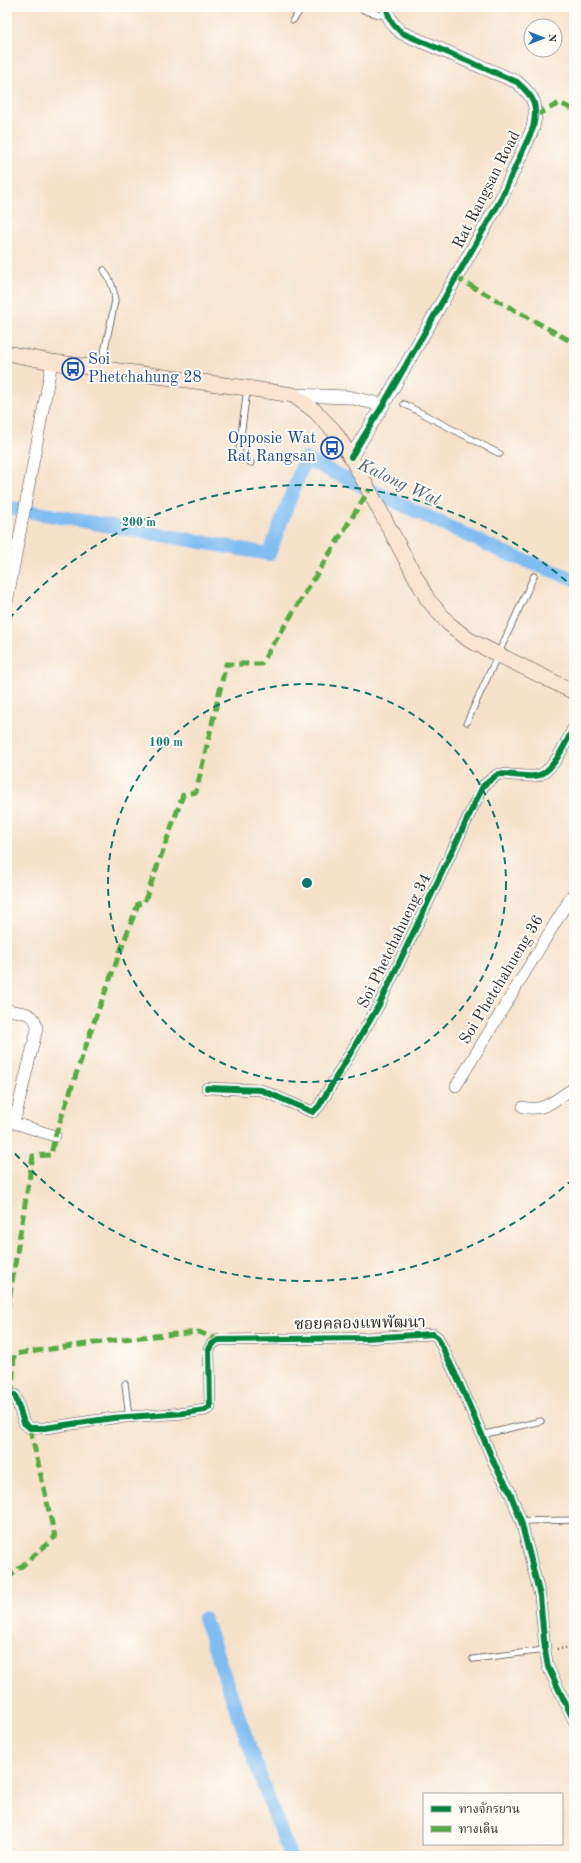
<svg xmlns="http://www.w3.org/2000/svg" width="581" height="1863" viewBox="0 0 581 1863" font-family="'Old Standard TT','Noto Serif Thai',serif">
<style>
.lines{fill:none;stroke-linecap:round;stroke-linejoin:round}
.canal{stroke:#7ebcf1;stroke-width:14}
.service-casing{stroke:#494643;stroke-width:7}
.minor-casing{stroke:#494643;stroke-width:12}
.tertiary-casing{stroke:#494643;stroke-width:14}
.secondary-casing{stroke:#494643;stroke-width:16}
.path{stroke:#494643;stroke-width:2.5;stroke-dasharray:1 3;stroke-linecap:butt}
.service{stroke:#fff;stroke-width:5.5}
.minor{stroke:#fff;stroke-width:11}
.tertiary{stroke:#fff;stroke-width:13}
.secondary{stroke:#fce5d0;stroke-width:15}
.quiet{stroke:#54ab44;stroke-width:5;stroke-dasharray:10 5;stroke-linecap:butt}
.cycleway-casing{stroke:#fdfcf7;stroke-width:8}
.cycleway{stroke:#00873e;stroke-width:6}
.ring{fill:none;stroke:#0f766e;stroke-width:2;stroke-dasharray:7 5}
.labels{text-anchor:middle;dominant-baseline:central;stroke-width:4;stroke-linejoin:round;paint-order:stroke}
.street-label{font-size:16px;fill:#2b2b2b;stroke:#fdfcf7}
.transit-label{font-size:16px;fill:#164399;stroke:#fdfcf7;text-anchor:start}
.water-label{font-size:17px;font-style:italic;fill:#485e70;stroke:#fdfcf7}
.centre{fill:#0f766e;stroke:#fdfcf7;stroke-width:2}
.ring-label{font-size:12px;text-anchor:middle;font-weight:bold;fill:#0f766e;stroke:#fdfcf7;stroke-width:4;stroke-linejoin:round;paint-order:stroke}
</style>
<rect width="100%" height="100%" fill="#fdfcf7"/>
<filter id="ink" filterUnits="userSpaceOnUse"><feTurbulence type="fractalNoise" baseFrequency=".025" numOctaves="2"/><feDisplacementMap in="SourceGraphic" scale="8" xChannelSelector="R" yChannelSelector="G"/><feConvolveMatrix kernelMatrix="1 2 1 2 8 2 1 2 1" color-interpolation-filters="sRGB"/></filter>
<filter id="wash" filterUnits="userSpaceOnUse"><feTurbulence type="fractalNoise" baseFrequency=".012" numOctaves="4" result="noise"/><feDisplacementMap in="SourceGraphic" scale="16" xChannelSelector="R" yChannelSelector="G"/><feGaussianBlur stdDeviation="0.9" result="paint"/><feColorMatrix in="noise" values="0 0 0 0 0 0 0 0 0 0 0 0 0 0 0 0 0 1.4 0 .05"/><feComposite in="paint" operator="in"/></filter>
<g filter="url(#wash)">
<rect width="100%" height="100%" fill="#f6e1c9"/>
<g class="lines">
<g class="canal">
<path d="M 7,507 L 18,509"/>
<path d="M 32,512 L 269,554 L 305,459 L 505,553 L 574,579"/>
<path d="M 204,1618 L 261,1779 L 290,1856"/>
</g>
</g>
</g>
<g filter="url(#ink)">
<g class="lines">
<g class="service-casing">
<g id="service">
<path d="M 358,7 L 366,11 L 388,17"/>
<path d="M 293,20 L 303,7"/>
<path d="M 101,367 L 115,301 C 115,289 110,280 104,270"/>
<path d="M 247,390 L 239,450 L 241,456 L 251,463"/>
<path d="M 404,404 L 500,454"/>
<path d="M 467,722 L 534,576"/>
<path d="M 125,1384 L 129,1417"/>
<path d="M 481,1435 L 541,1421"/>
<path d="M 521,1521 L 574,1520"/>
<path d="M 473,1659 L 545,1650"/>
</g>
</g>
<g class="minor-casing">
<g id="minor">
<path d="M 7,603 L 52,362"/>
<path d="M 7,1010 C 22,1013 36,1011 37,1029 L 16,1115 L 11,1122 L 7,1125"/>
<path d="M 456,1086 L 574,892"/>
<path d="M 207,1088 L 261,1090 L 308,1110 L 313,1112 L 319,1106 L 379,1005 L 483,786 L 498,774 C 510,774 522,777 535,776 C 553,775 566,741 574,727"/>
<path d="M 523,1107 C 545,1113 556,1098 574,1088"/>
<path d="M 11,1122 L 55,1136"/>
<path d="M 7,1394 L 15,1395 L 24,1423 L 30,1428 L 45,1428 L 113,1418 L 185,1413 L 205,1410 L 210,1407 L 209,1349 L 212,1344 L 218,1340 L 365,1338 L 433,1334 L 438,1338 L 460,1384 L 495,1465 L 509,1490 L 521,1521 L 540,1596 L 545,1650 L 548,1667 L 574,1721"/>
</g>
</g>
<g class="tertiary-casing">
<g id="tertiary">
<path d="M 293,395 L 348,397 L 383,405"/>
<path d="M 351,457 L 383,405 L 500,201 L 533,128 C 538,104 535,98 517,82 L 402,33 C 393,25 388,19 387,7"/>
</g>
</g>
<g class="secondary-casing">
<path id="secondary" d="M 7,353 L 52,362 L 247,388 L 293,395 L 315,411 L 334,431 L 351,457 L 428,600 L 449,624 L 469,640 L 574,692"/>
</g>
<path class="path" d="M 557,1649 L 574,1647"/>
<use href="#service" class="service"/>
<use href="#minor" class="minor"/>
<use href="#tertiary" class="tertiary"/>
<use href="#secondary" class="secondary"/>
<g class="quiet">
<path d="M 536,115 L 560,103 L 574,110"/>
<path d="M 455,277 L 574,343"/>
<path d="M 7,1312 L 33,1156 L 51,1155 L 55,1136 L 95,1019 L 138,904 L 144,903 L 183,795 L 196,792 L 226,664 L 261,664 L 369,490"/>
<path d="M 12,1395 L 14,1354 L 131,1338 L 199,1332 L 218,1340"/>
<path d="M 7,1579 L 55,1537 L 30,1428"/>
</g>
<g class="cycleway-casing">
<g id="cycleway">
<path d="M 351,457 L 383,405 L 500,201 L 533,128 C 538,104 535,98 517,82 L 402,33 C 393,25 388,19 387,7"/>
<path d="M 207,1088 L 261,1090 L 308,1110 L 313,1112 L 319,1106 L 379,1005 L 483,786 L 498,774 C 510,774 522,777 535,776 C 553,775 566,741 574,727"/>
<path d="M 7,1394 L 15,1395 L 24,1423 L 30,1428 L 45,1428 L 113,1418 L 185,1413 L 205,1410 L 210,1407 L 209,1349 L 212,1344 L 218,1340 L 365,1338 L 433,1334 L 438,1338 L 460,1384 L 495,1465 L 509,1490 L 521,1521 L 540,1596 L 545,1650 L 548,1667 L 574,1721"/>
</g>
</g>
<use href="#cycleway" class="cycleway"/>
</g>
</g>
<g class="ring">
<circle cx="307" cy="883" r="199"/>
<path d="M573 1179A398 398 0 0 1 9 1147M9 619A398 398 0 0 1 573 587"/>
</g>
<defs>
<g id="bus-ring" transform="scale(1.15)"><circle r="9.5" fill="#fdfcf7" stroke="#1a4fb4" stroke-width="1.5"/><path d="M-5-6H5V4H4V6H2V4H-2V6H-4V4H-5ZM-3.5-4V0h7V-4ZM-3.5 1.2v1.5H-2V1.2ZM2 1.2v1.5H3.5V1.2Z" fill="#1a4fb4"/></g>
</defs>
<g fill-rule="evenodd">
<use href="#bus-ring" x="73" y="369"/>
<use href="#bus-ring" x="332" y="448"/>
</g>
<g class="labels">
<g class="street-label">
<text transform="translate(487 190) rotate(-63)">Rat Rangsan Road</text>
<text transform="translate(395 941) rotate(-64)">Soi Phetchahueng 34</text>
<text transform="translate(502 980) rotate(-59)">Soi Phetchahueng 36</text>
<text transform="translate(360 1324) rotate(-1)">ซอยคลองแพพัฒนา</text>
</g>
<g class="transit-label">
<text x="88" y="360">Soi<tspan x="88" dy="18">Phetchahung 28</tspan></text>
<text x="316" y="439" text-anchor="end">Opposie Wat<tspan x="316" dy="18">Rat Rangsan</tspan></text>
</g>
<g class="water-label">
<text transform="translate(399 483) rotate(25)">Kalong Wat</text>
</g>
</g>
<circle cx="307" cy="883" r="6" class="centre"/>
<g class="ring-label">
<text x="139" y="526">200 m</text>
<text x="166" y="746">100 m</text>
</g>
<rect width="581" height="1863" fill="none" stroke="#fdfcf7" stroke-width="24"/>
<rect x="423" y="1793" width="140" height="52" fill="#fdfcf7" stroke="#a9a8a5"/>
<rect x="431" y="1806" width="20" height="6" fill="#00873e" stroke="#a9a8a5"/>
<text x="459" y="1813" font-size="12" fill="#2b2b2b">ทางจักรยาน</text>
<rect x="431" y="1826" width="20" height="6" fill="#54ab44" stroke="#a9a8a5"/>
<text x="459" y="1833" font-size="12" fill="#2b2b2b">ทางเดิน</text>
<g transform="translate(543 38) rotate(90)"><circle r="19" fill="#fdfcf7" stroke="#a9a8a5"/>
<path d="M0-3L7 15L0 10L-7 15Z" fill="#1f6fb2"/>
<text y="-6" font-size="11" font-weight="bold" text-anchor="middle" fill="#2b2b2b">N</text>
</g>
</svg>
